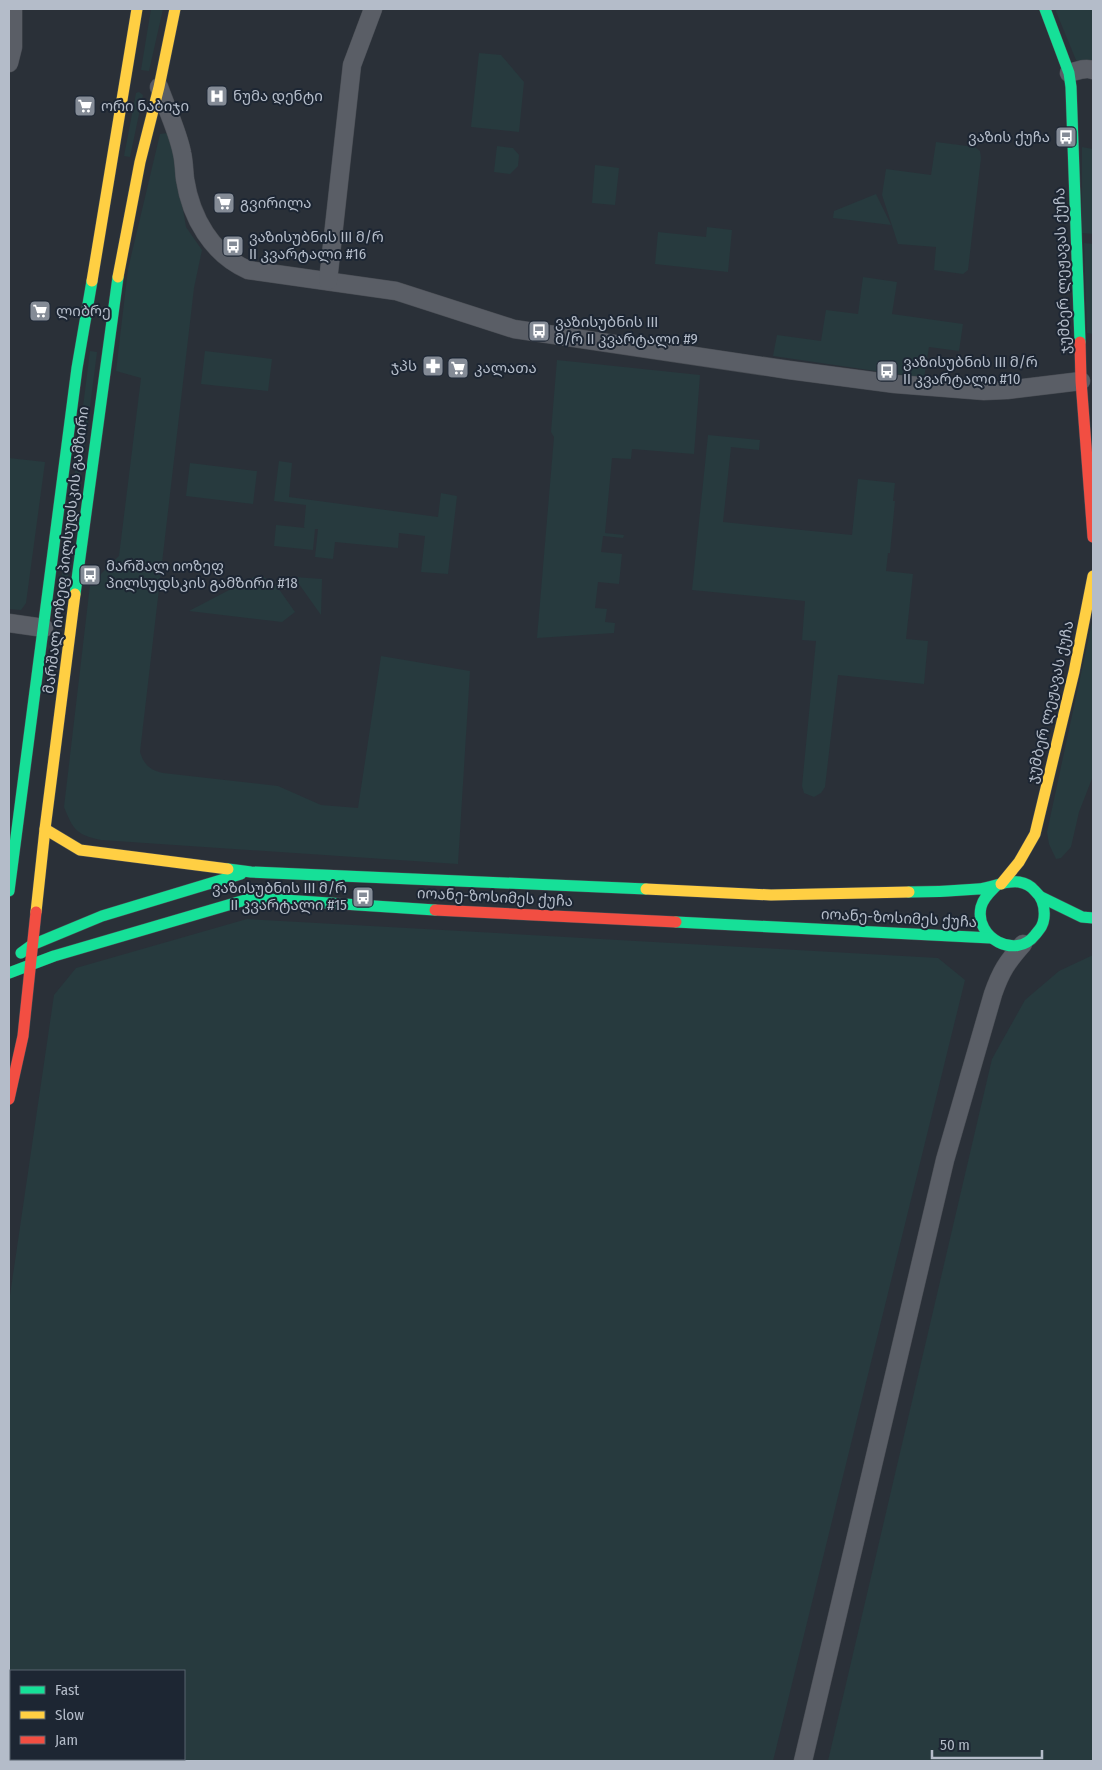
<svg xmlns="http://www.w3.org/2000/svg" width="1102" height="1770" viewBox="0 0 1102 1770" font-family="'Fira Sans Condensed','Noto Sans Georgian',sans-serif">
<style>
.green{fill:#273a3e;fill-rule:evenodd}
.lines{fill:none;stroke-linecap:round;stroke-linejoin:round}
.street-casing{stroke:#484c53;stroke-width:19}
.fast-casing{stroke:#484c53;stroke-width:12}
.slow-casing{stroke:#484c53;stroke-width:12}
.jam-casing{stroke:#484c53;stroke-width:12}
.street{stroke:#5a5e66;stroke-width:18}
.fast{stroke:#16e098;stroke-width:11}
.slow{stroke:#ffcf43;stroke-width:11}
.jam{stroke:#f24e42;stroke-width:11}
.labels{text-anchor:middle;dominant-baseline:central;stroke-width:4;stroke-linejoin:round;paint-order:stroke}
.poi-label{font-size:15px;fill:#b4bcc9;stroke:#1d2633;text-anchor:start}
.street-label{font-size:15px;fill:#b4bcc9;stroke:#1d2633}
</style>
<rect width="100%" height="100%" fill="#2a3038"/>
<g class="green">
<path d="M 151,9 L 163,9 L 149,71 L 141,70 Z"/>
<path d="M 1055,9 L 1093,9 L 1093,66 L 1082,64 L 1076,60 Z"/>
<path d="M 479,53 L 501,55 L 524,82 L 519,132 L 471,127 Z"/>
<path d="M 139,92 L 143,95 L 130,157 L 124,156 L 136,93 Z"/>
<path d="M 168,133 L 171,140 L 186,227 L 202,250 L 194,288 L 140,752 C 144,765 150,770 163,773 L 278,786 L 321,805 L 358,808 L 381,656 L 470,671 L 458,864 L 101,840 C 76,835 73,829 64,807 L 90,585 L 119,556 L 141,378 L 116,371 L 128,269 L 160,134 Z"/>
<path d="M 936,142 L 975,147 L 980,151 L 981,158 L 968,270 L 963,274 L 934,270 L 936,247 L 898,244 L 882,195 L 886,169 L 931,175 Z"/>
<path d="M 497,146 L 513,148 L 519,155 L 518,166 L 510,174 L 494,172 Z"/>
<path d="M 1082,147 L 1093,149 L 1093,234 L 1082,233 Z"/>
<path d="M 595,165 L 619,168 L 615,205 L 592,203 Z"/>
<path d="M 876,194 L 891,225 L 833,218 L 834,211 Z"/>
<path d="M 707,227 L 732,230 L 728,272 L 655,264 L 658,232 L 706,237 Z"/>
<path d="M 1084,243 L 1093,244 L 1093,334 L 1087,333 Z"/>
<path d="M 863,277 L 897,282 L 892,314 L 963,324 L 959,351 L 929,347 L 924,378 L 773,356 L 777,335 L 821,341 L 826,310 L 858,314 Z"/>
<path d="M 90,351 L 97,352 L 64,608 L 58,607 Z"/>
<path d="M 205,351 L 272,359 L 268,391 L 201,384 Z"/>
<path d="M 557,360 L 700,375 L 694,454 L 632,449 L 631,459 L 612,458 L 605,533 L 624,535 L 623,538 L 603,536 L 601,552 L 622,554 L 619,584 L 598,582 L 595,608 L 607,609 L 605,622 L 615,623 L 614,633 L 537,638 L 554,437 L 551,432 Z"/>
<path d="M 708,435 L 760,440 L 759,450 L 731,447 L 723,522 L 852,535 L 858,479 L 895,483 L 893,501 L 895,501 L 890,553 L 888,553 L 886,571 L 913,574 L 906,639 L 928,641 L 924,684 L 838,675 L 825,787 L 821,793 L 814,797 L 804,793 L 802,786 L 816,641 L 802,640 L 805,601 L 692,590 Z"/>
<path d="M 9,458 L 45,462 L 26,603 L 21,610 L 9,609 Z"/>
<path d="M 279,461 L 292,463 L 289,497 L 438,517 L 441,493 L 457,496 L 448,574 L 421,572 L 425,536 L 399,533 L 398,548 L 335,542 L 333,559 L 315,557 L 318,529 L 315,529 L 313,550 L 274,546 L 276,525 L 305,528 L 304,527 L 306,505 L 274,501 Z"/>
<path d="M 190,463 L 257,471 L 253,504 L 186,496 Z"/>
<path d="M 262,576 L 276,585 L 295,612 L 282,622 L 189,611 L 254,577 Z"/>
<path d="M 294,577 L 322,579 L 321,615 Z"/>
<path d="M 1093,618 L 1093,776 L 1079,812 L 1071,847 L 1061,858 L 1056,859 L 1049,844 L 1047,832 Z"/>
<path d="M 247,919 L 938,958 L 965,980 L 773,1761 L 9,1761 L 9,1302 L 54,995 L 76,968 ZM 11,1671 L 184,1671 L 184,1759 L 11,1759 Z"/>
<path d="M 1093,955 L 1093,1761 L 828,1761 L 992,1059 L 1025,1000 L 1059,971 Z"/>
</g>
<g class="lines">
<g class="street-casing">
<g id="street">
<path d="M 9,63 L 13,47 L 13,9"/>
<path d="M 1069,73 C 1077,71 1085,67 1093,70"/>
<path d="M 159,87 C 166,107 178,132 182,153 C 184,161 184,171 185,179 C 191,218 212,254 248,270 L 396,291 L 514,329 L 789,370 L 895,384 L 984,391 L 1007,390 L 1081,381"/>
<path d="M 328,281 L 352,65 L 373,9"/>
<path d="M 9,623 L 44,628"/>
<path d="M 803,1761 L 945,1160 L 993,994 C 1001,971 1007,962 1023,944"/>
</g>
</g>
<g class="fast-casing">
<g id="fast">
<path d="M 1045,9 L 1069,73 L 1071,87 L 1080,342"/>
<path d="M 75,594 L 118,277"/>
<path d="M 228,869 L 251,872 L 646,889"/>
<path d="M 9,891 L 77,368 L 92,281"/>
<path d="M 909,892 C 932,892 955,891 978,889 C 992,888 1004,880 1019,882 C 1025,883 1031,886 1035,891 C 1043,898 1045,908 1044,918 C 1043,926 1040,929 1035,935 C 1016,960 974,938 981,907 C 983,898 990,892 996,886"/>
<path d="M 1041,897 L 1082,917 L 1093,918"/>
<path d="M 676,922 L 991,938"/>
<path d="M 21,953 L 32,945 L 102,916 L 241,874"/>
<path d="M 9,973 L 54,956 L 252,898 L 435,910"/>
</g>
</g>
<g class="slow-casing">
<g id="slow">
<path d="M 118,277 L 140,162 L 159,87 L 175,9"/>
<path d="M 92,281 L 137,9"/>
<path d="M 45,829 L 80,850 L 228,869"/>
<path d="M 1001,884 L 1019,862 L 1035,834 L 1074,672 L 1093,576"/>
<path d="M 646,889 L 771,895 L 909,892"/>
<path d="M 36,912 L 45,829 L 75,594"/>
</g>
</g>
<g class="jam-casing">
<g id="jam">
<path d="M 1080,342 L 1081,381 L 1093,537"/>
<path d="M 435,910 L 676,922"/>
<path d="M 9,1099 L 23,1036 L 36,912"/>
</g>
</g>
<use href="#street" class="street"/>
<use href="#fast" class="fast"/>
<use href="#slow" class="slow"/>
<use href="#jam" class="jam"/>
</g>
<defs>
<g id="hospital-square" transform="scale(1.125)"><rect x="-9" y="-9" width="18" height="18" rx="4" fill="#848b96" stroke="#1d2633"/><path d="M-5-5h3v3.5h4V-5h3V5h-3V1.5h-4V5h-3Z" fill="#fff"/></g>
<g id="supermarket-square" transform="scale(1.125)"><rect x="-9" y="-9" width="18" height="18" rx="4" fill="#848b96" stroke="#1d2633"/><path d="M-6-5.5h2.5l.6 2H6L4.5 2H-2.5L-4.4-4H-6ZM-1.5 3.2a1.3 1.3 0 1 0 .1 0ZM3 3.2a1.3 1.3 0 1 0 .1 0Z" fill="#fff"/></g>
<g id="bus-square" transform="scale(1.125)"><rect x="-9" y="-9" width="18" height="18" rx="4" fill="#848b96" stroke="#1d2633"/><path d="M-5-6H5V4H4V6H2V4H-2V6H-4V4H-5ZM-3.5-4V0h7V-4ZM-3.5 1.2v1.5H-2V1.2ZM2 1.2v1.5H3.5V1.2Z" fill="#fff"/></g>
<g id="pharmacy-square" transform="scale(1.125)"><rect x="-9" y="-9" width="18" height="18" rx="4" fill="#848b96" stroke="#1d2633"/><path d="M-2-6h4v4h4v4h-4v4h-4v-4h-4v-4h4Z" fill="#fff"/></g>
</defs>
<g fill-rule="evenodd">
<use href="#hospital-square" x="217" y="96"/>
<use href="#supermarket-square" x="85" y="106"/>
<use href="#bus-square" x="1066" y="137"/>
<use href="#supermarket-square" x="224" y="203"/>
<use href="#bus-square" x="233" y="246"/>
<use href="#supermarket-square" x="40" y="311"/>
<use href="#bus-square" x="539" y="331"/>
<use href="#pharmacy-square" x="433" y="366"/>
<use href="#supermarket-square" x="458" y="368"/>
<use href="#bus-square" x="887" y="371"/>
<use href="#bus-square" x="90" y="575"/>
<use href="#bus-square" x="363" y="897"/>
</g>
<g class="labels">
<g class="poi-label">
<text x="233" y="96">ნუმა დენტი</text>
<text x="101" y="106">ორი ნაბიჯი</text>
<text x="1050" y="137" text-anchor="end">ვაზის ქუჩა</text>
<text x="240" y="203">გვირილა</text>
<text x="249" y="237">ვაზისუბნის III მ/რ<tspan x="249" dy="17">II კვარტალი #16</tspan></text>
<text x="56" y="311">ლიბრე</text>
<text x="555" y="322">ვაზისუბნის III<tspan x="555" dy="17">მ/რ II კვარტალი #9</tspan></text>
<text x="903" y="362">ვაზისუბნის III მ/რ<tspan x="903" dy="17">II კვარტალი #10</tspan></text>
<text x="417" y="366" text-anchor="end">ჯპს</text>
<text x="474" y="368">კალათა</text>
<text x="106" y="566">მარშალ იოზეფ<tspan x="106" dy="17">პილსუდსკის გამზირი #18</tspan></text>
<text x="347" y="888" text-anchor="end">ვაზისუბნის III მ/რ<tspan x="347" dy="17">II კვარტალი #15</tspan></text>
</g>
<g class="street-label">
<text transform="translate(1062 271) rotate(-92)">ჯუმბერ ლეჟავას ქუჩა</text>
<text transform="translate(66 550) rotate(-83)">მარშალ იოზეფ პილსუდსკის გამზირი</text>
<text transform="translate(1050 702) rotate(-77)">ჯუმბერ ლეჟავას ქუჩა</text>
<text transform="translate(495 897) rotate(3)">იოანე-ზოსიმეს ქუჩა</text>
<text transform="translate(899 918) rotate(3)">იოანე-ზოსიმეს ქუჩა</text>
</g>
</g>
<rect width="1102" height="1770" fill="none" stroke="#b4bcc9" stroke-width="20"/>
<rect x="10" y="1670" width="175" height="90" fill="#1d2633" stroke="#59626f"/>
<rect x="20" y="1686" width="25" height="8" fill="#16e098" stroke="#59626f"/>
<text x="55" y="1695" font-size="15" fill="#b4bcc9">Fast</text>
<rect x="20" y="1711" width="25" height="8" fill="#ffcf43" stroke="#59626f"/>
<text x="55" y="1720" font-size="15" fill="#b4bcc9">Slow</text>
<rect x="20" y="1736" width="25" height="8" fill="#f24e42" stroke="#59626f"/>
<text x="55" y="1745" font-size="15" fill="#b4bcc9">Jam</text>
<path d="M932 1750v8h110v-8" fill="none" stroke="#b4bcc9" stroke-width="2.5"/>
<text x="940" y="1750" font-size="15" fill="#b4bcc9" stroke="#1d2633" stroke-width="4" paint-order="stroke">50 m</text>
</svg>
